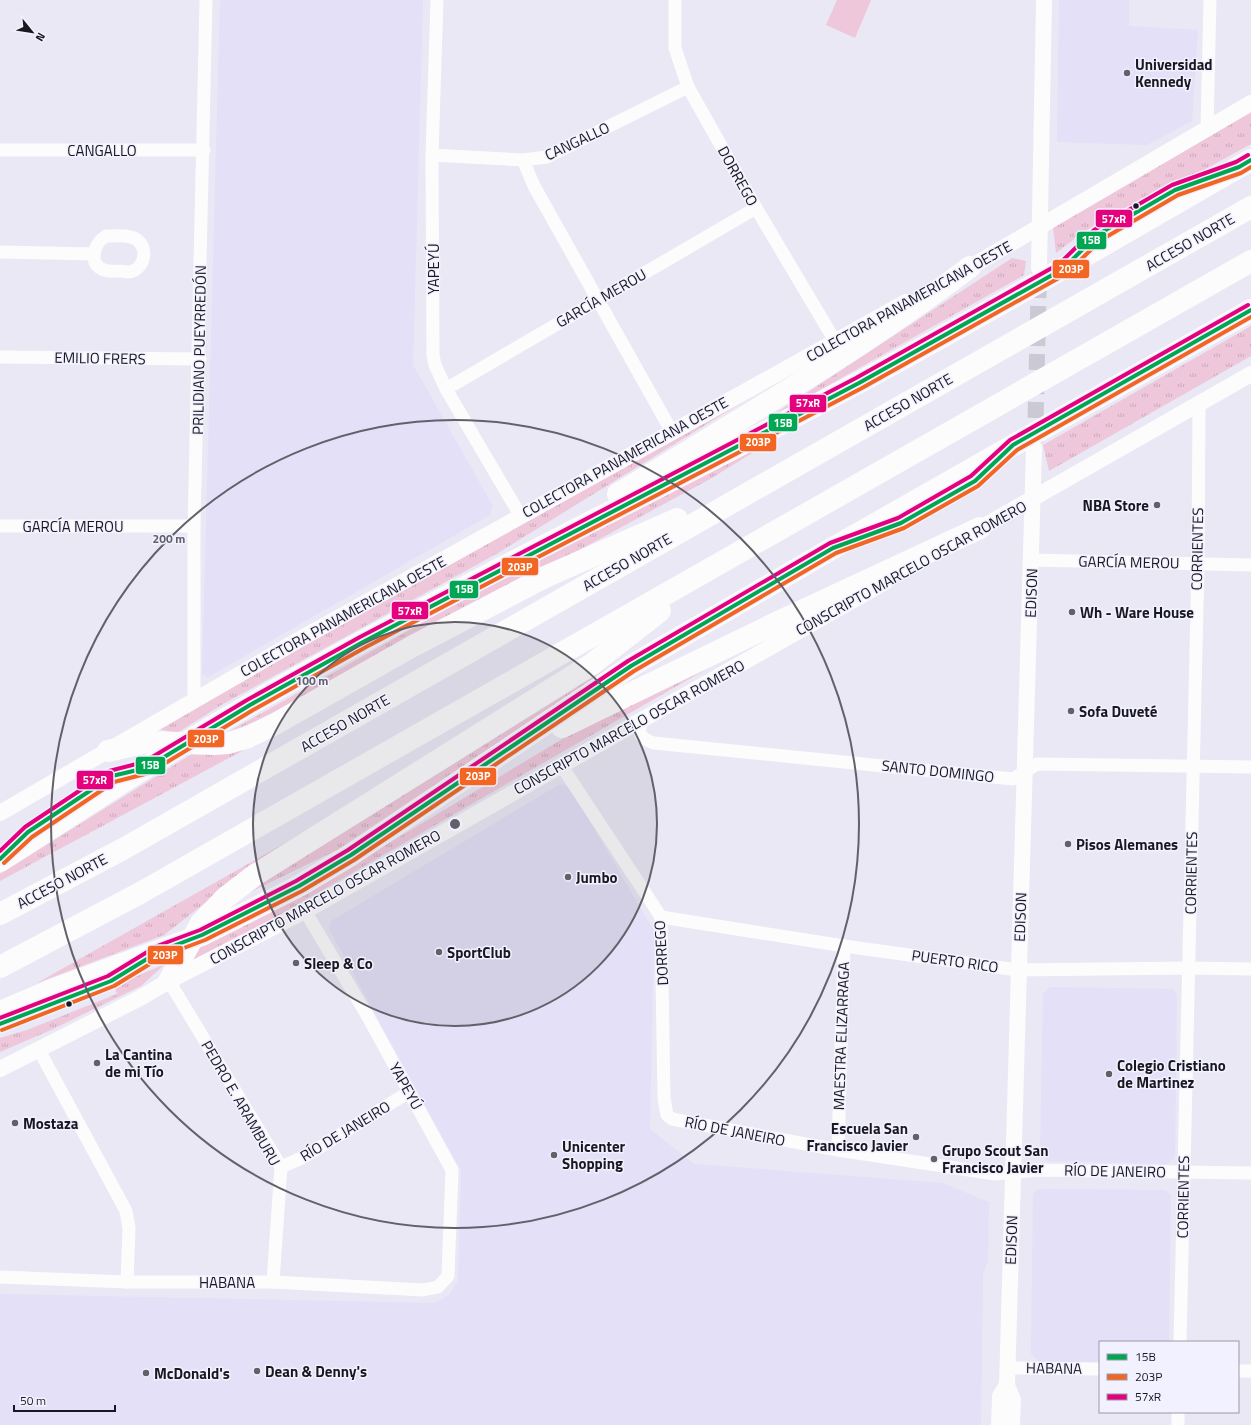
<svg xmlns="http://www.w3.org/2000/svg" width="1251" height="1425" viewBox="0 0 1251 1425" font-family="'Titillium Web',sans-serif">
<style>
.built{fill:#e3e0f7}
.grass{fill:url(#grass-tufts)}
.garden{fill:#eec7da}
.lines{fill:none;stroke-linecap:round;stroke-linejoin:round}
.tertiary-tunnel{stroke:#cac9d4;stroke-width:16;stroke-dasharray:16 8;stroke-linecap:butt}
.minor{stroke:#fcfcfd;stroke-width:13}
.tertiary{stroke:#fcfcfd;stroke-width:16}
.motorway{stroke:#fcfcfd;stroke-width:22}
.bus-1-casing{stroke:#f2f1ff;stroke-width:7}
.bus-2-casing{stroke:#f2f1ff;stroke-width:7}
.bus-3-casing{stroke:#f2f1ff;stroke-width:7}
.bus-1{stroke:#00a651;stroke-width:4}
.bus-2{stroke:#f26522;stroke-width:4}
.bus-3{stroke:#e5007d;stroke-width:4}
.ring{fill:none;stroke:#62616a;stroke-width:2}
.poi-dot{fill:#62616a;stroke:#f2f1ff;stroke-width:1.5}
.bus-dot{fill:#191820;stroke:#f2f1ff;stroke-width:1.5}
.labels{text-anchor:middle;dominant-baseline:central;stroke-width:3;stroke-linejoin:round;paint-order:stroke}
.poi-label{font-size:15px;font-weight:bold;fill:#191820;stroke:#f2f1ff;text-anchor:start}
.street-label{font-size:15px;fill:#191820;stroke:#f2f1ff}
.centre{fill:#62616a;stroke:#f2f1ff;stroke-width:2}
.ring-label{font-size:12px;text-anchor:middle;font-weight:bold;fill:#62616a;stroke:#f2f1ff;stroke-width:3;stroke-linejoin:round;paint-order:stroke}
.line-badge{stroke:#f2f1ff;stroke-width:1.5}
.badge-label{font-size:11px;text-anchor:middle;font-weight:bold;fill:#fff}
</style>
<defs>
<pattern id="grass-tufts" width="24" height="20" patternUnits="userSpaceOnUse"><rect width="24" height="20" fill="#eec7da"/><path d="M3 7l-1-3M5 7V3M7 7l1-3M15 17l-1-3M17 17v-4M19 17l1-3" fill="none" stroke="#cab"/></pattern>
</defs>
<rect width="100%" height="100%" fill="#e9e8f4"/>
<g class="built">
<path d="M 220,0 L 423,0 L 413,365 L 493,506 L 490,515 L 208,677 L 202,674 Z"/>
<path d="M 1059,0 L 1129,0 L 1129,26 L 1198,30 L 1192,121 L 1147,145 L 1057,142 Z"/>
<path d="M 560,784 L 569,786 L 654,931 L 650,1129 L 694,1164 L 942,1183 L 989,1202 L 988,1261 L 983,1274 L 981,1425 L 0,1425 L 0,1294 L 435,1303 L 449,1295 L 458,1280 L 461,1171 L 329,929 L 331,921 Z"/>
<path d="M 1050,987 L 1172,989 L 1177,994 L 1175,1157 L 1167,1164 L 1049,1161 L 1040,1154 L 1043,994 Z"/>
<path d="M 1039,1189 L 1165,1190 L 1171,1195 L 1169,1342 L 1100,1342 L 1100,1363 L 1040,1362 L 1031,1354 L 1033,1194 Z"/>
</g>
<g class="grass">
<path d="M 1251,112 L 1251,144 L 1180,183 L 1171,184 L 1085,231 L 1056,253 L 1053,227 Z"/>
<path d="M 1012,258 L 1026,261 L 1024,275 L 758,425 Z"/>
<path d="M 1251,326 L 1251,356 L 1049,471 L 1043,445 Z"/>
<path d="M 817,356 L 498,553 L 223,704 L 177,733 L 153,728 Z"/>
<path d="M 791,429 L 710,479 L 281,712 L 228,732 L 452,606 Z"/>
<path d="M 743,648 L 187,968 L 190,950 L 319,885 L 564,738 Z"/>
<path d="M 632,653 L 337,850 L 238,898 Z"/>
<path d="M 255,744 L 0,881 L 0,874 L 195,752 Z"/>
<path d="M 326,820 L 223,889 L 164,935 L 37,983 Z"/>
<path d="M 165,964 L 141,986 L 51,1030 L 0,1052 L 0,1038 L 27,1030 L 117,994 L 114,986 Z"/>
</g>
<path class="garden" d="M 837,0 L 871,0 L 855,38 L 826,25 Z"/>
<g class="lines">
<path class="tertiary-tunnel" d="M 1035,442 L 1039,273"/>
<g class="minor">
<path d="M 437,0 L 432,155 L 433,355 L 435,365 L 446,389 L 520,515"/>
<path d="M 675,0 L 675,48 L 688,87 L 756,208 L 835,341"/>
<path d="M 1207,129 L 1210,0"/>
<path d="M 0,150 L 204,150"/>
<path d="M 432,155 L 523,160 L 547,157 L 688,87"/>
<path d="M 523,160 L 534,186 L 672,432"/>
<path d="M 106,236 C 113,236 123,235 130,237 C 147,240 148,262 135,270 C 130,273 125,272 120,271 C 115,271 109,272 104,270 C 87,264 94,243 106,236 Z"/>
<path d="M 0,252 L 94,254"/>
<path d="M 0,357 L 200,359"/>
<path d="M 446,389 L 756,208"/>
<path d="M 0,526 L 194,526"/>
<path d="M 1032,560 L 1251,565"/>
<path d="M 194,699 L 194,526 L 206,0"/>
<path d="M 643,720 C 636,734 640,738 654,743 L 1013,779 L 1037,764 L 1251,767"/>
<path d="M 561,765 L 661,917 L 664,1098 L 667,1115 L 672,1119 L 838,1150 L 995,1174 L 1037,1170 L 1251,1173"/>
<path d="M 661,917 L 844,946 L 1018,970 L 1188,968 L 1251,969"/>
<path d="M 169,981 L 281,1167 L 273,1282"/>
<path d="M 39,1050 L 126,1211 L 129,1228 L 127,1282"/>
<path d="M 838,1150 L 844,946"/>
<path d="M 281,1167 L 304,1157 L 409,1092"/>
<path d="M 0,1277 L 127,1282 L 273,1282 L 423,1290 L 438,1287 L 448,1276 L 452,1170 L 367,1015 L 305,911"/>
<path d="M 1180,1342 L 1198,564 L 1199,404"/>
<path d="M 1007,1368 L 1100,1369"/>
<path d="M 1238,1371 L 1251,1371"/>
<path d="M 1178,1425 L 1178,1412"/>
</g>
<g class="tertiary">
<path d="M 1039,268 L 1044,0"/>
<path d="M 962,272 L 1251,103"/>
<path d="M 972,533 L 1251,374"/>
<path d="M 0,813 L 302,638 L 906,302"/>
<path d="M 0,1069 L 140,998 L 169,981 L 305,911 L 885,582"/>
<path d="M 999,1425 L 1000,1396 L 1007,1385"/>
<path d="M 1012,1425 L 1013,1400 L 1007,1385 L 1034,448"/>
</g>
<g class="motorway">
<path d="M 618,494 C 737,421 859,351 970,267"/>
<path d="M 562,727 L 774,624 L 980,528"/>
<path d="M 108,751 L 147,742 L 215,744 L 228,743 L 246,738 L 275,724 L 413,646 L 545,577 L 677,519"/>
<path d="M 0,861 C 83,808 165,753 251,704 C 448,590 655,492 856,384 C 989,313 1120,235 1251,160"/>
<path d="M 0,914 L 123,849 L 1251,207"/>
<path d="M 0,967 L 142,892 L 1251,261"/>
<path d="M 169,981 L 201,923 L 225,898 L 255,875 L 592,664 L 660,611"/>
<path d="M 0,1012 L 54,989 L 202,935 L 299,886 L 351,855 L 631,666 L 833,548 L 1251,310"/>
</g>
<g class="bus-1-casing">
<g id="bus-1">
<path d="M 0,859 L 28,832 L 112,776 L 146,768 L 250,705 L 363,642 L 859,383 L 1063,269 L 1097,235 L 1175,190 L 1239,167 L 1251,160"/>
<path d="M 0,1024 L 111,981 L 160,951 L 202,935 L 299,886 L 351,855 L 631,666 L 833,548 L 901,523 L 975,481 L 1013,445 L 1251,310"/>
</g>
</g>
<g class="bus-2-casing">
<g id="bus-2">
<path d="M 4,863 L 32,837 L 114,782 L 149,773 L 253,710 L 366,647 L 862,388 L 1066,274 L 1101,240 L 1178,195 L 1241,173 L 1251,167"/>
<path d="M 2,1030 L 114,986 L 163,956 L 205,940 L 302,891 L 354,860 L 634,671 L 836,553 L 904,528 L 978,486 L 1017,450 L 1251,317"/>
</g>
</g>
<g class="bus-3-casing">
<g id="bus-3">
<path d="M 0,851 L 25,827 L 109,771 L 144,762 L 247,700 L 360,637 L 856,378 L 1059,264 L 1094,230 L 1172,185 L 1236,162 L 1248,155"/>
<path d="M 0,1018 L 108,976 L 157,946 L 200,930 L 296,881 L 348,850 L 628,661 L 830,543 L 898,518 L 971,476 L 1010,440 L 1248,305"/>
</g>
</g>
<use href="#bus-1" class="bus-1"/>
<use href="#bus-2" class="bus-2"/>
<use href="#bus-3" class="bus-3"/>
</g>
<circle cx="455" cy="824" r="202" fill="#62616a" fill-opacity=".12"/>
<g class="ring">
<circle cx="455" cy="824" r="202"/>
<circle cx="455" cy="824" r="404"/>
</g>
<g class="poi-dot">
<circle cx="1127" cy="73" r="4"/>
<circle cx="1157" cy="505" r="4"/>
<circle cx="1072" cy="612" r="4"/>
<circle cx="1071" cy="711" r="4"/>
<circle cx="1068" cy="844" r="4"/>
<circle cx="568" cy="877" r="4"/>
<circle cx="439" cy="952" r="4"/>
<circle cx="296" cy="963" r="4"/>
<circle cx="97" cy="1063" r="4"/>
<circle cx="1109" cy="1074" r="4"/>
<circle cx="15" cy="1123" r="4"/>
<circle cx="916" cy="1137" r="4"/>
<circle cx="554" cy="1155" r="4"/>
<circle cx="934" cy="1159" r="4"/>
<circle cx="257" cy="1371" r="4"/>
<circle cx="146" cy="1373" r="4"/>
</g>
<g class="bus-dot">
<circle cx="1136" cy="206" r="3.5"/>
<circle cx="69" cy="1004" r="3.5"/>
</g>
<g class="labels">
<g class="poi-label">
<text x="1135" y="64">Universidad<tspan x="1135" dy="17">Kennedy</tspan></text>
<text x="1149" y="505" text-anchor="end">NBA Store</text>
<text x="1080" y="612">Wh - Ware House</text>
<text x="1079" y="711">Sofa Duveté</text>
<text x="1076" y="844">Pisos Alemanes</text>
<text x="576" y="877">Jumbo</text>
<text x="447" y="952">SportClub</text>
<text x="304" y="963">Sleep &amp; Co</text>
<text x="105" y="1054">La Cantina<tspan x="105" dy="17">de mi Tío</tspan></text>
<text x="1117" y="1065">Colegio Cristiano<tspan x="1117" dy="17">de Martinez</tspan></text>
<text x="23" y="1123">Mostaza</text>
<text x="908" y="1128" text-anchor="end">Escuela San<tspan x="908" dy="17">Francisco Javier</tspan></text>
<text x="562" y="1146">Unicenter<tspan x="562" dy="17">Shopping</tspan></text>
<text x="942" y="1150">Grupo Scout San<tspan x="942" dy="17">Francisco Javier</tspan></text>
<text x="265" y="1371">Dean &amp; Denny's</text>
<text x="154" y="1373">McDonald's</text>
</g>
<g class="street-label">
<text transform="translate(577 141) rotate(-25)">CANGALLO</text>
<text x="102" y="150">CANGALLO</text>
<text transform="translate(738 176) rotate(61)">DORREGO</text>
<text transform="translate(1190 242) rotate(-30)">ACCESO NORTE</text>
<text transform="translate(433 269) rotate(-90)">YAPEYÚ</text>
<text transform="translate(601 298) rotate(-30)">GARCÍA MEROU</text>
<text transform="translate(909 301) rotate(-29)">COLECTORA PANAMERICANA OESTE</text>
<text transform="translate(199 350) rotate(-89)">PRILIDIANO PUEYRREDÓN</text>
<text transform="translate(100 358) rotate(1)">EMILIO FRERS</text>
<text transform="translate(908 402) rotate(-30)">ACCESO NORTE</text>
<text transform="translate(625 457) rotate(-29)">COLECTORA PANAMERICANA OESTE</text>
<text x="73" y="526">GARCÍA MEROU</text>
<text transform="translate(1197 549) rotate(-89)">CORRIENTES</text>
<text transform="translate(627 562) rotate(-30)">ACCESO NORTE</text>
<text transform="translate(1129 562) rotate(1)">GARCÍA MEROU</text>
<text transform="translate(911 568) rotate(-29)">CONSCRIPTO MARCELO OSCAR ROMERO</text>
<text transform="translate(1031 593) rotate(-88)">EDISON</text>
<text transform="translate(343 616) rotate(-29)">COLECTORA PANAMERICANA OESTE</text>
<text transform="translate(345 723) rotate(-30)">ACCESO NORTE</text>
<text transform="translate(629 727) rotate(-29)">CONSCRIPTO MARCELO OSCAR ROMERO</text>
<text transform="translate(938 771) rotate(6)">SANTO DOMINGO</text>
<text transform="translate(1191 873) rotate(-89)">CORRIENTES</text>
<text transform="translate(62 881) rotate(-28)">ACCESO NORTE</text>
<text transform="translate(325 897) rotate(-29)">CONSCRIPTO MARCELO OSCAR ROMERO</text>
<text transform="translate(1020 917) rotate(-88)">EDISON</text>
<text transform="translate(661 953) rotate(-93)">DORREGO</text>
<text transform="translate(955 961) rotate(8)">PUERTO RICO</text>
<text transform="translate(841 1036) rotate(-88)">MAESTRA ELIZARRAGA</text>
<text transform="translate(406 1086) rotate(61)">YAPEYÚ</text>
<text transform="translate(241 1103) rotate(60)">PEDRO E. ARAMBURU</text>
<text transform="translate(345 1131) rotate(-31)">RÍO DE JANEIRO</text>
<text transform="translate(735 1131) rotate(11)">RÍO DE JANEIRO</text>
<text transform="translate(1115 1171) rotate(1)">RÍO DE JANEIRO</text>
<text transform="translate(1183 1197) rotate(-89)">CORRIENTES</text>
<text transform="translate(1011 1240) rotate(-88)">EDISON</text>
<text x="227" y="1282">HABANA</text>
<text transform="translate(1054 1368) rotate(1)">HABANA</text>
</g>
</g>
<circle cx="455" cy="824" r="6" class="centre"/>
<g class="ring-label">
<text x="169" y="543">200 m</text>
<text x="312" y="685">100 m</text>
</g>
<g class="line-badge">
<rect x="1095" y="209" width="38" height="19" rx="4" fill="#e5007d"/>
<rect x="1076" y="231" width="31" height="19" rx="4" fill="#00a651"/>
<rect x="1052" y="259" width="38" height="20" rx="4" fill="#f26522"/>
<rect x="789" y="394" width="38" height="19" rx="4" fill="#e5007d"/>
<rect x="768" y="413" width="30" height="19" rx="4" fill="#00a651"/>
<rect x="739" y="433" width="38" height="19" rx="4" fill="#f26522"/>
<rect x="501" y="557" width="38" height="19" rx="4" fill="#f26522"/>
<rect x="449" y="580" width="30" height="19" rx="4" fill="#00a651"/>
<rect x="391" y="601" width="38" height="19" rx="4" fill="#e5007d"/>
<rect x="187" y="729" width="38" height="19" rx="4" fill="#f26522"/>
<rect x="135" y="756" width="31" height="19" rx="4" fill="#00a651"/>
<rect x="459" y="767" width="38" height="19" rx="4" fill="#f26522"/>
<rect x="76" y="770" width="38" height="20" rx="4" fill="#e5007d"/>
<rect x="147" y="945" width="37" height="20" rx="4" fill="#f26522"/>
</g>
<g class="badge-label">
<text x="1114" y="223">57xR</text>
<text x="1091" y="244">15B</text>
<text x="1071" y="273">203P</text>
<text x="808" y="407">57xR</text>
<text x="783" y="427">15B</text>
<text x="758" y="446">203P</text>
<text x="520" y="571">203P</text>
<text x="464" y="593">15B</text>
<text x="410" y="615">57xR</text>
<text x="206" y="743">203P</text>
<text x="150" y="769">15B</text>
<text x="478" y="780">203P</text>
<text x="95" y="784">57xR</text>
<text x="165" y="959">203P</text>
</g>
<rect x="1099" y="1341" width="140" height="72" fill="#f2f1ff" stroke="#9b9aa6"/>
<rect x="1107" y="1354" width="20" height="6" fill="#00a651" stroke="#9b9aa6"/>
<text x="1135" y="1361" font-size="12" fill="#191820">15B</text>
<rect x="1107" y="1374" width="20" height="6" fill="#f26522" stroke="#9b9aa6"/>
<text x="1135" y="1381" font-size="12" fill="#191820">203P</text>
<rect x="1107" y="1394" width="20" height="6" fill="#e5007d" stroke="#9b9aa6"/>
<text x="1135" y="1401" font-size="12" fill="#191820">57xR</text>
<g transform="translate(32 32) rotate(120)" stroke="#f2f1ff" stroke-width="3" paint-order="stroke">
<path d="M0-3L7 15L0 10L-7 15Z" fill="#191820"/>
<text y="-6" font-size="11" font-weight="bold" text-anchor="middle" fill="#191820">N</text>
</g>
<path d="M14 1405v6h101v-6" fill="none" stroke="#191820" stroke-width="2"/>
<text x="20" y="1405" font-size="12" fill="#191820" stroke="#f2f1ff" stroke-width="3" paint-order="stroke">50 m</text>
</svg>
